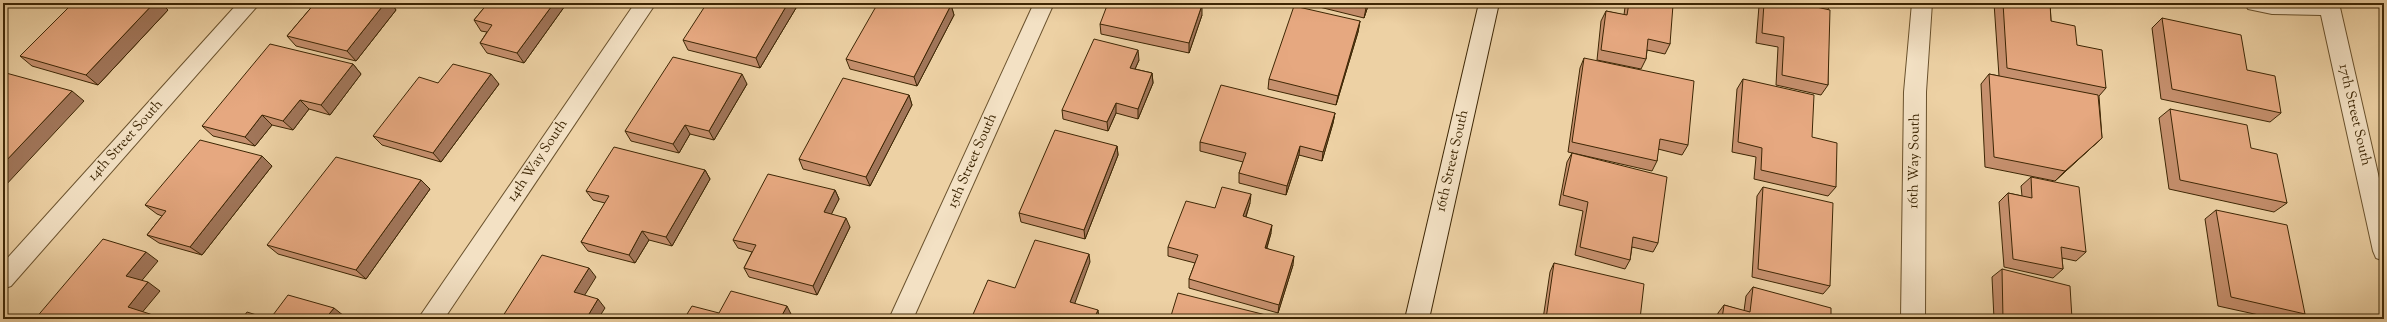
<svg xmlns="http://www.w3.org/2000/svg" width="2387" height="322" viewBox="0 0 2387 322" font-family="'Sorts Mill Goudy',serif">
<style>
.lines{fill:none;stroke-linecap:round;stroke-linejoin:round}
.street-casing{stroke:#69512c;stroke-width:2}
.secondary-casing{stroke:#3d2604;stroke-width:2}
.street{fill:#f3e1c4;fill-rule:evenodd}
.secondary{fill:#f3e1c4;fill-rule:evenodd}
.wall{fill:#c6906e;stroke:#3d2604}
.shaded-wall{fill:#a1765a;stroke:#3d2604}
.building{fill:#e6a880;stroke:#3d2604}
.labels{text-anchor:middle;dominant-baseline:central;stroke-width:4;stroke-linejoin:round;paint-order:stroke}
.street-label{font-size:14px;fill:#3d2604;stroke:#f3e1c4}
</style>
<rect width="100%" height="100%" fill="#edd1a4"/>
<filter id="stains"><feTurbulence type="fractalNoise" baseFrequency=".005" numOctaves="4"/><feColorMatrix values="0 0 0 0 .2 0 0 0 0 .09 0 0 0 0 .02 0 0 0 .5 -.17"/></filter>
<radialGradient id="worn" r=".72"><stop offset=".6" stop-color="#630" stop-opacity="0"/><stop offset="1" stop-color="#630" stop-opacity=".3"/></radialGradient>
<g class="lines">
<g class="street-casing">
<g id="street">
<path d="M 238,3 L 260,3 L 11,286 L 3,289 L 3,263 Z"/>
<path d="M 635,3 L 656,3 L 444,319 L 418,319 Z"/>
<path d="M 1034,3 L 1054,3 L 913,319 L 889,319 Z"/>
<path d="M 1912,3 L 1932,3 L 1926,92 L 1925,319 L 1901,319 L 1904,92 Z"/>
<path d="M 2245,3 L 2339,3 L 2384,200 L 2384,261 L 2376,258 L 2373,251 L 2321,15 L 2272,14 L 2248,9 Z"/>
</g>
</g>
<g class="secondary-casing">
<path id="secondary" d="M 1479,3 L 1499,3 L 1429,319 L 1405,319 Z"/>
</g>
<use href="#street" class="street"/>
<use href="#secondary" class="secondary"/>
</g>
<g class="wall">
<path d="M 73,3 L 161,3 L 168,10 L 98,85 L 32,66 L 20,56 Z"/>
<path d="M 315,3 L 391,3 L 396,10 L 356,61 L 296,46 L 287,36 Z"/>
<path d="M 488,3 L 567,3 L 524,63 L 487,53 L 480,43 L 487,32 L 481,31 L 474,20 Z"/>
<path d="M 799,3 L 760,68 L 688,50 L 683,40 Z"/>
<path d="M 1303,3 L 1369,3 L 1364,18 Z"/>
<path d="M 1627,3 L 1663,3 L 1670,44 L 1665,54 L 1647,50 L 1646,59 L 1641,69 L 1597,60 L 1601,21 L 1606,11 L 1624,15 L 1625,7 Z"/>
<path d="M 1761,3 L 1798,3 L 1823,8 L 1810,3 L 1832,3 L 1828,9 L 1828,85 L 1821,95 L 1776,85 L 1778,47 L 1756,43 L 1759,6 Z"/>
<path d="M 1994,3 L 2050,3 L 2051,21 L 2077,45 L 2106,88 L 2099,96 L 2102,138 L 2055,181 L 1985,167 L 1981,84 L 1989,74 L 1999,76 Z"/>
<path d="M 951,5 L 954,15 L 917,86 L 850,69 L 846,59 Z"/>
<path d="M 1202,15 L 1189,53 L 1101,34 L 1100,24 Z"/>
<path d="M 2162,18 L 2247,70 L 2281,113 L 2270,122 L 2161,99 L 2152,28 Z"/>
<path d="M 1360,21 L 1358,32 L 1336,105 L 1268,89 L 1269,79 Z"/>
<path d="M 1584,58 L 1688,145 L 1682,155 L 1658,149 L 1657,161 L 1652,171 L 1568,152 L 1580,68 Z"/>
<path d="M 1139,60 L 1135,69 L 1152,73 L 1153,83 L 1138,119 L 1116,113 L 1108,131 L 1063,119 L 1062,110 Z"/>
<path d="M 353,64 L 361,74 L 330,115 L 309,109 L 293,130 L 272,125 L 255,146 L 213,136 L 202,126 Z"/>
<path d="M 1743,79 L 1812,137 L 1836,187 L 1828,196 L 1754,179 L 1756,157 L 1732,152 L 1737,89 Z"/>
<path d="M 438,83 L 499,84 L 441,162 L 382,145 L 373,136 Z"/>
<path d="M 747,84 L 714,140 L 690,134 L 679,153 L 631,141 L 625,131 Z"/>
<path d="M 909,95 L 912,105 L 870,186 L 803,169 L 799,159 Z"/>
<path d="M 2170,109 L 2251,148 L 2287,203 L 2274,212 L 2169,189 L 2159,118 Z"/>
<path d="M 1335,113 L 1333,123 L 1322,161 L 1299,155 L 1286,195 L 1239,183 L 1239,173 L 1243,162 L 1200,151 L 1200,142 Z"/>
<path d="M 1117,146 L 1118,155 L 1085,239 L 1021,222 L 1019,213 Z"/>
<path d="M 1572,153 L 1658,243 L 1653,252 L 1632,247 L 1630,260 L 1625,269 L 1575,255 L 1583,211 L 1559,205 L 1567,162 Z"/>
<path d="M 272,166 L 202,255 L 159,243 L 147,235 L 162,216 L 157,214 L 145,205 Z"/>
<path d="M 705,170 L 710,179 L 672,246 L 649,240 L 635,263 L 588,251 L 581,242 L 605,203 L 593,200 L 586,191 Z"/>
<path d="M 2031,177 L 2086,252 L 2076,261 L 2062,258 L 2063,269 L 2053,278 L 2004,267 L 1999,202 L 2008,193 L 2022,196 L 2021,186 Z"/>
<path d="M 1763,187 L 1830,286 L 1823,294 L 1752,277 L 1757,196 Z"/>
<path d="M 430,189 L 366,279 L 278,254 L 267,245 Z"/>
<path d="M 835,190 L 839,199 L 831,214 L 850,227 L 817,295 L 749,277 L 744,268 L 752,252 L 738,248 L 733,240 Z"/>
<path d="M 1250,203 L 1246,217 L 1271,233 L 1267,248 L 1293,265 L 1278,313 L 1189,288 L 1189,279 L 1195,263 L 1168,256 L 1168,247 L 1215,208 Z"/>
<path d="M 2216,210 L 2305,314 L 2297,319 L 2277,319 L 2218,306 L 2205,219 Z"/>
<path d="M 1554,263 L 1640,319 L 1543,319 L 1550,272 Z"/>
<path d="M 2002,269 L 2072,319 L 1994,319 L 1992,277 Z"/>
<path d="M 1753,287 L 1831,319 L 1717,319 L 1718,313 L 1724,305 L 1744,311 L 1746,296 Z"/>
</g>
<g class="shaded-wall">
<path d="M 154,3 L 161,3 L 168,10 L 98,85 L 86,75 Z"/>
<path d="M 385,3 L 391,3 L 396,10 L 356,61 L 347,51 Z"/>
<path d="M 554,3 L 567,3 L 524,63 L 517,53 Z"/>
<path d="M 788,3 L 799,3 L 760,68 L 756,58 Z"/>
<path d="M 1368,3 L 1369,3 L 1364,18 L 1366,8 Z"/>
<path d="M 951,5 L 954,15 L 917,86 L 914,77 Z"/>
<path d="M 1202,5 L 1202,15 L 1189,53 L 1189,43 Z"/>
<path d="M 1360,21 L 1358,32 L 1336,105 L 1338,96 Z"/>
<path d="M 1138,50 L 1139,60 L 1131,78 L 1130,68 Z"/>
<path d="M 353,64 L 361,74 L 330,115 L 321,105 Z"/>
<path d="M 1152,73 L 1153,83 L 1138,119 L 1138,109 Z"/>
<path d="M 491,74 L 499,84 L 441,162 L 433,153 Z"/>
<path d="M 742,74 L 747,84 L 714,140 L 709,131 Z"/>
<path d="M 72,91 L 84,101 L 4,187 L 3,187 L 3,164 Z"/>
<path d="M 909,95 L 912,105 L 870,186 L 866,177 Z"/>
<path d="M 300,100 L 309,109 L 293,130 L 283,121 Z"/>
<path d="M 1116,103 L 1116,113 L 1108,131 L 1107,122 Z"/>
<path d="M 1335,113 L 1333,123 L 1322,161 L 1323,152 Z"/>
<path d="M 262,115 L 272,125 L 255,146 L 245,137 Z"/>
<path d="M 685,125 L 690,134 L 679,153 L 673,144 Z"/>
<path d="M 2102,138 L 2092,147 L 2055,181 L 2065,171 Z"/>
<path d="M 1117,146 L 1118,155 L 1085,239 L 1084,230 Z"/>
<path d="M 1300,146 L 1299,155 L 1286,195 L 1287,186 Z"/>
<path d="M 262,156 L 272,166 L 202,255 L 190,247 Z"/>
<path d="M 705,170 L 710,179 L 672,246 L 666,237 Z"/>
<path d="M 421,180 L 430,189 L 366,279 L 356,270 Z"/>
<path d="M 835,190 L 839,199 L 828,221 L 824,212 Z"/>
<path d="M 1251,194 L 1250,203 L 1243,225 L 1243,216 Z"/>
<path d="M 846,218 L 850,227 L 817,295 L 813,286 Z"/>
<path d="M 1272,225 L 1271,233 L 1264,256 L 1265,248 Z"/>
<path d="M 642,231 L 649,240 L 635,263 L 629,255 Z"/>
<path d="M 146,252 L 158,261 L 139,284 L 126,276 Z"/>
<path d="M 1089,254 L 1090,262 L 1072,311 L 1070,302 Z"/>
<path d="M 1294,256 L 1293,265 L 1278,313 L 1279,305 Z"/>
<path d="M 589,268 L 596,277 L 581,301 L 574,292 Z"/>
<path d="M 148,282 L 160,291 L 140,315 L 128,307 Z"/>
<path d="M 598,299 L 605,308 L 598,319 L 586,319 Z"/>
<path d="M 787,306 L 791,314 L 789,319 L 780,319 Z"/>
<path d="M 334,308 L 344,316 L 342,319 L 325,319 Z"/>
<path d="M 1098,310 L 1099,318 L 1098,319 L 1094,319 Z"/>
<path d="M 150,314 L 159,319 L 146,319 Z"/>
</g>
<g class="building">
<path d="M 73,3 L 154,3 L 86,75 L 20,56 Z"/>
<path d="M 315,3 L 385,3 L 347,51 L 287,36 Z"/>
<path d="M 488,3 L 554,3 L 517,53 L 480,43 L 492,25 L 474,20 Z"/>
<path d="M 707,3 L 788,3 L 756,58 L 683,40 Z"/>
<path d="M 878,3 L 943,3 L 951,5 L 914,77 L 846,59 Z"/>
<path d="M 1108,3 L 1194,3 L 1202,5 L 1189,43 L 1100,24 Z"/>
<path d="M 1346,3 L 1368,3 L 1366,8 Z"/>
<path d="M 1629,3 L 1663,3 L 1673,5 L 1670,44 L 1648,39 L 1646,59 L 1601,50 L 1606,11 L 1627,15 Z"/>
<path d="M 1764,3 L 1798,3 L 1830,10 L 1828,85 L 1782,75 L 1784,37 L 1762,33 Z"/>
<path d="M 2003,3 L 2050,3 L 2051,21 L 2075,26 L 2077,45 L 2102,50 L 2106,88 L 2007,68 Z"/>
<path d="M 1294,6 L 1360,21 L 1338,96 L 1269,79 Z"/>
<path d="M 2162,18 L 2241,35 L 2247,70 L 2275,76 L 2281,113 L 2172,89 Z"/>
<path d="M 1094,39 L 1138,50 L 1130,68 L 1152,73 L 1138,109 L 1116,103 L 1107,122 L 1062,110 Z"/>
<path d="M 270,44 L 353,64 L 321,105 L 300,100 L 283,121 L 262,115 L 245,137 L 202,126 Z"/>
<path d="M 673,57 L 742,74 L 709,131 L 685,125 L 673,144 L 625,131 Z"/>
<path d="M 1584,58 L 1694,81 L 1688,145 L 1660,139 L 1657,161 L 1572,142 Z"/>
<path d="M 453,64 L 491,74 L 433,153 L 373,136 L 419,77 L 438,83 Z"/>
<path d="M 6,73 L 72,91 L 3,164 L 3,76 Z"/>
<path d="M 1989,74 L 2098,95 L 2102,138 L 2065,171 L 1994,157 Z"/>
<path d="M 843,78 L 909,95 L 866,177 L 799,159 Z"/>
<path d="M 1743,79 L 1814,95 L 1812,137 L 1837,143 L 1836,187 L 1761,170 L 1762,148 L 1738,142 Z"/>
<path d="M 1221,85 L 1335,113 L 1323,152 L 1300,146 L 1287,186 L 1239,173 L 1246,153 L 1200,142 Z"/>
<path d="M 2170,109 L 2247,125 L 2251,148 L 2277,154 L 2287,203 L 2180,180 Z"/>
<path d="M 1055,130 L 1117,146 L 1084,230 L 1019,213 Z"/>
<path d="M 200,140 L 262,156 L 190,247 L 147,235 L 166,211 L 145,205 Z"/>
<path d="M 614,147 L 705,170 L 666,237 L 642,231 L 629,255 L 581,242 L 609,196 L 586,191 Z"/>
<path d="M 1572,153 L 1667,177 L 1658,243 L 1633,237 L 1630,260 L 1580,247 L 1588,202 L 1563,195 Z"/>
<path d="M 336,157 L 421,180 L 356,270 L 267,245 Z"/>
<path d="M 768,174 L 835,190 L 824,212 L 846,218 L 813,286 L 744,268 L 756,245 L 733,240 Z"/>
<path d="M 2031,177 L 2079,187 L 2086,252 L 2061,247 L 2063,269 L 2013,259 L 2008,193 L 2032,198 Z"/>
<path d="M 1222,187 L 1251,194 L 1243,216 L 1272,225 L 1265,248 L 1294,256 L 1279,305 L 1189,279 L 1198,255 L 1168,247 L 1186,201 L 1215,208 Z"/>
<path d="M 1763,187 L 1833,203 L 1830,286 L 1758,269 Z"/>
<path d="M 2216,210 L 2287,225 L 2305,314 L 2231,297 Z"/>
<path d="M 103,239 L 146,252 L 126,276 L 148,282 L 128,307 L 150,314 L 146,319 L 35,319 Z"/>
<path d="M 1035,240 L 1089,254 L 1070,302 L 1098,310 L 1094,319 L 971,319 L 988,280 L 1015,288 Z"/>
<path d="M 542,255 L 589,268 L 574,292 L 598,299 L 586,319 L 501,319 Z"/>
<path d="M 1554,263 L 1644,284 L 1640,319 L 1546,319 Z"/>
<path d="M 2002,269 L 2070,286 L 2072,319 L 2003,319 Z"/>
<path d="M 1753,287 L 1831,308 L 1831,319 L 1722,319 L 1724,305 L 1750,312 Z"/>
<path d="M 731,291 L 787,306 L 780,319 L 684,319 L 692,306 L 719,313 Z"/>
<path d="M 1178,293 L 1270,316 L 1269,319 L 1170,319 Z"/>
<path d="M 288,295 L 334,308 L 325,319 L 270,319 Z"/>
<path d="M 247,312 L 269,319 L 242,319 Z"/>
</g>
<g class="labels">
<g class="street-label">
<text transform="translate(2354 115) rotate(77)">17th Street South</text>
<text transform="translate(126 141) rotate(-48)">14th Street South</text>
<text transform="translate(538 161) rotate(-56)">14th Way South</text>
<text transform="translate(973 161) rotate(-66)">15th Street South</text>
<text transform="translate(1453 161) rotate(-77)">16th Street South</text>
<text transform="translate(1915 161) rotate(-89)">16th Way South</text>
</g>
</g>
<rect width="2387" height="322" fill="none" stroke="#edd1a4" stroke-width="16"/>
<rect x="4" y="4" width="2379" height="314" fill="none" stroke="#3d2604" stroke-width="2"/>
<rect x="8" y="8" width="2371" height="306" fill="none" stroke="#3d2604"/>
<rect width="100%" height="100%" filter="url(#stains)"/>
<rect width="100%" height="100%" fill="url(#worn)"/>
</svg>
